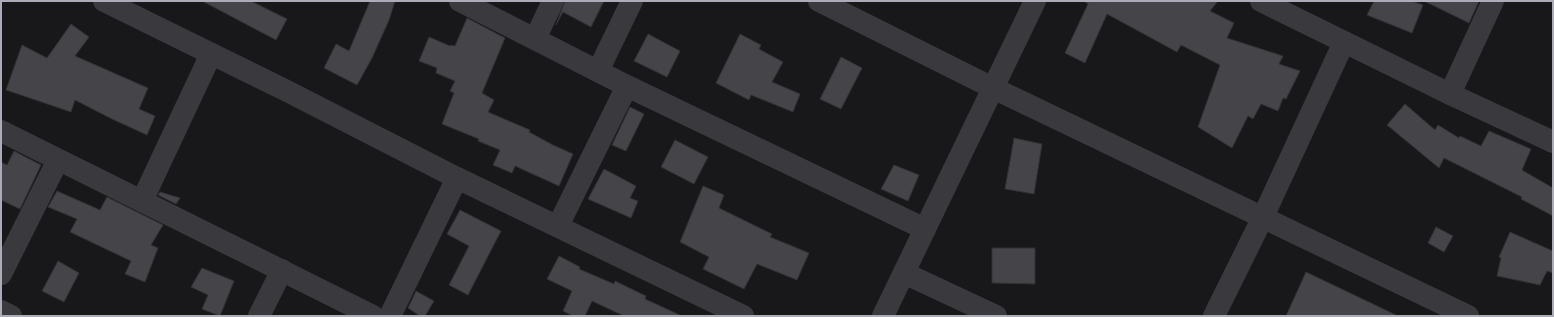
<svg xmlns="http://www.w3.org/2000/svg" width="1554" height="317" viewBox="0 0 1554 317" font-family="'Space Grotesk',sans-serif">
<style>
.building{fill:#454449;stroke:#323135}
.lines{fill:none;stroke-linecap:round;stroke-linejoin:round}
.minor{stroke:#39393e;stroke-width:22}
</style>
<rect width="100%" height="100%" fill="#181719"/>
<g class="building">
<path d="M 202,1 L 251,1 L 287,19 L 276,40 Z"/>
<path d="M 370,1 L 395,1 L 389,20 L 372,58 L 357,85 L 324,68 L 336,44 L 349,51 Z"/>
<path d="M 565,1 L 604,1 L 591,27 L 563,12 L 556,25 Z"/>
<path d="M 1084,1 L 1218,1 L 1210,11 L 1234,23 L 1227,38 L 1283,56 L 1279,64 L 1300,71 L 1286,99 L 1283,98 L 1278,111 L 1261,104 L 1253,119 L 1248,116 L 1232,148 L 1198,127 L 1220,65 L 1181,45 L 1177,52 L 1107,14 L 1085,63 L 1065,53 L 1088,4 Z"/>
<path d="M 1374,1 L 1412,1 L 1423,5 L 1412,33 L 1367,15 Z"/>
<path d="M 1424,1 L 1479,1 L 1469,23 Z"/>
<path d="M 467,18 L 505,38 L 482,93 L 494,100 L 488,112 L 530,130 L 529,132 L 553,145 L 573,154 L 559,186 L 515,166 L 512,173 L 493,165 L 500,150 L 478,141 L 479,139 L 442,124 L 454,93 L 450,91 L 455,81 L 436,73 L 437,68 L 419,61 L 429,37 L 450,46 L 450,45 L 455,46 Z"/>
<path d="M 71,24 L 89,37 L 75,56 L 148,88 L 139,109 L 155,116 L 147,135 L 112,119 L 75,100 L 71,112 L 6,90 L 22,45 L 47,58 Z"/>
<path d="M 648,34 L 680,51 L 667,77 L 634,61 Z"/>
<path d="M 740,34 L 761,45 L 759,49 L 783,62 L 772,82 L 800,94 L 793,112 L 751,95 L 749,100 L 716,83 Z"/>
<path d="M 841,57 L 862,68 L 841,109 L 820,99 Z"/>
<path d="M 1405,104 L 1435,130 L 1438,125 L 1459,138 L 1460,136 L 1481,146 L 1489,131 L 1531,149 L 1522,170 L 1553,188 L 1553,216 L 1521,199 L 1522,197 L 1444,158 L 1439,168 L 1387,125 Z"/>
<path d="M 630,107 L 644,114 L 626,151 L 612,145 Z"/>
<path d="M 1014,138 L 1042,144 L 1034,194 L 1005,189 Z"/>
<path d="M 675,140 L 708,157 L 694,184 L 661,167 Z"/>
<path d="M 14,151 L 41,165 L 20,209 L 1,200 L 1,162 L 7,165 Z"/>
<path d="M 894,165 L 919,175 L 908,201 L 881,189 Z"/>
<path d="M 604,169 L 636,186 L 630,198 L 638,201 L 631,218 L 588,199 Z"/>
<path d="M 703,186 L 724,195 L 719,208 L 772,234 L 770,237 L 809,253 L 797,280 L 757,264 L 744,289 L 703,269 L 709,257 L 680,242 Z"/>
<path d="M 57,191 L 100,210 L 107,197 L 163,225 L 151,245 L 158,248 L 145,282 L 125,274 L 131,261 L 70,232 L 77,219 L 48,207 Z"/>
<path d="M 160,192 L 180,198 L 176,204 L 158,195 Z"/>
<path d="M 460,210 L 501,231 L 468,295 L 449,285 L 469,246 L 447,234 Z"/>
<path d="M 1436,227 L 1453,236 L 1444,252 L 1428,243 Z"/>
<path d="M 1510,232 L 1553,251 L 1553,273 L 1547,271 L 1540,285 L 1497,276 L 1501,258 L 1499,257 Z"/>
<path d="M 992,248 L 1035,248 L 1035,284 L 992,283 Z"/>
<path d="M 559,256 L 580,267 L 579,269 L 614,284 L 615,281 L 646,296 L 645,299 L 682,316 L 624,316 L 592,301 L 585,316 L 573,316 L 563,311 L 572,291 L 547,279 Z"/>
<path d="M 58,261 L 79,273 L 64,302 L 42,291 Z"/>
<path d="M 202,268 L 234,281 L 220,316 L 202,309 L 208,295 L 191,287 Z"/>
<path d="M 1306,272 L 1350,293 L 1398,316 L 1286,316 Z"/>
<path d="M 416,291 L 434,301 L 425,316 L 420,316 L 408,308 Z"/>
</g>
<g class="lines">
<g class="minor">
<path d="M 104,1 L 287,91 L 457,178 L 743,316"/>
<path d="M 460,1 L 627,86 L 925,229"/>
<path d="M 819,1 L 993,88 L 1468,316"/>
<path d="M 1261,1 L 1450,94 L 1553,142"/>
<path d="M 535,39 L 553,1"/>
<path d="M 598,71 L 632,1"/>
<path d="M 1450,94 L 1493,1"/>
<path d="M 1,131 L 373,316"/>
<path d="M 142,201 L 211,54"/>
<path d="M 558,226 L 627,86"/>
<path d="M 904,273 L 996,316"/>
<path d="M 1,274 L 58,160"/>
<path d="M 1,311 L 11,316"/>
<path d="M 259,316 L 282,270"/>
<path d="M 390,316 L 457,178"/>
<path d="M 883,316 L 1035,1"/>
<path d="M 1214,316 L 1263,217 L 1344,42"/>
</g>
</g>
<rect width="1554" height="317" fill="none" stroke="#abacb8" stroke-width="4"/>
</svg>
